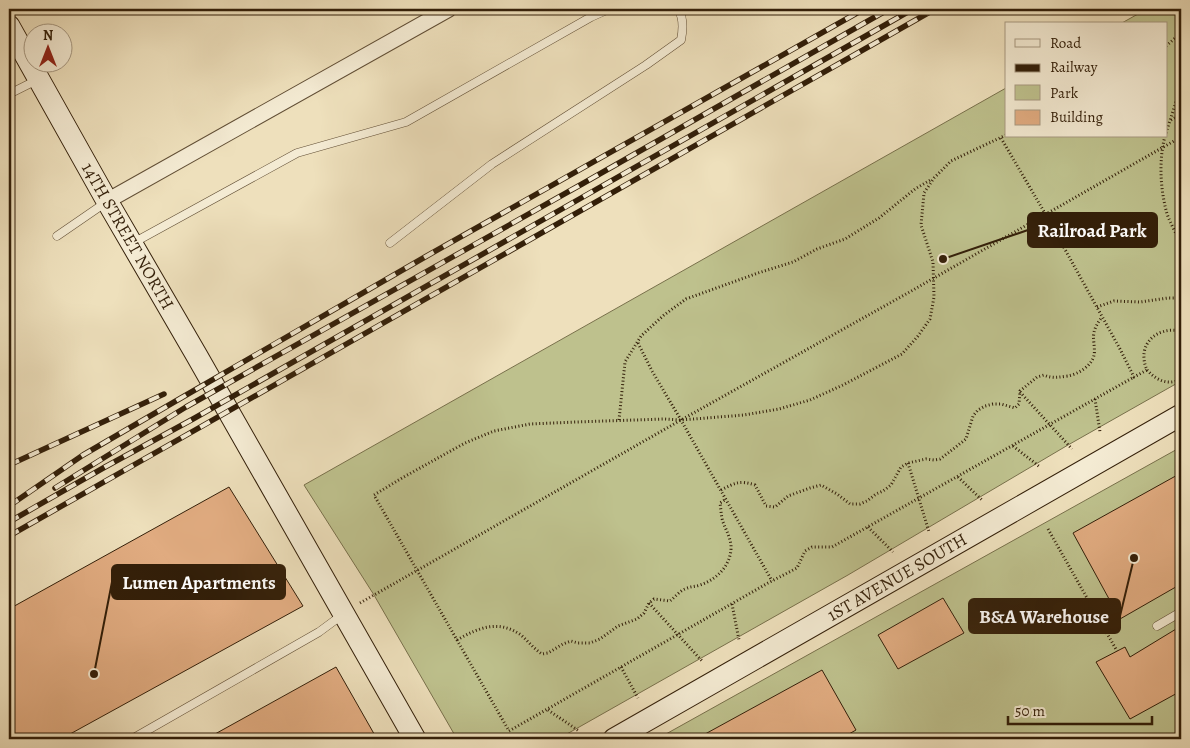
<svg xmlns="http://www.w3.org/2000/svg" width="1190" height="748" viewBox="0 0 1190 748" font-family="Alegreya,serif">
<style>
.green{fill:#bec18d;stroke:#78704b}
.building{fill:#e1ac81;stroke:#331f09}
.lines{fill:none;stroke-linecap:round;stroke-linejoin:round}
.lane-casing{stroke:#624f36;stroke-width:9}
.street-casing{stroke:#624f36;stroke-width:17}
.secondary-casing{stroke:#331f09;stroke-width:23}
.path{stroke:#331f09;stroke-width:3;stroke-dasharray:1 2.5;stroke-linecap:butt}
.lane{stroke:#f4ebd3;stroke-width:8}
.street{stroke:#f4ebd3;stroke-width:15}
.secondary{stroke:#f4ebd3;stroke-width:21}
.rail-casing{stroke:#331f09;stroke-width:5.5}
.rail{stroke:#f4ebd3;stroke-width:4;stroke-dasharray:11;stroke-linecap:butt}
.labels{text-anchor:middle;dominant-baseline:central;stroke-width:4;stroke-linejoin:round;paint-order:stroke}
.street-label{font-size:18px;fill:#331f09;stroke:#f4ebd3}
.leader{fill:none;stroke:#331f09;stroke-width:2}
.callout-dot{fill:#331f09;stroke:#f4ebd3;stroke-width:2}
.callout{fill:#331f09;stroke:#331f09;stroke-width:2}
.callout-label{font-size:19px;text-anchor:middle;font-weight:bold;fill:#fff}
</style>
<rect width="100%" height="100%" fill="#eee0bc"/>
<filter id="stains"><feTurbulence type="fractalNoise" baseFrequency=".004" numOctaves="4"/><feColorMatrix values="0 0 0 0 .2 0 0 0 0 .09 0 0 0 0 .02 0 0 0 .5 -.17"/></filter>
<radialGradient id="worn" r=".72"><stop offset=".6" stop-color="#630" stop-opacity="0"/><stop offset="1" stop-color="#630" stop-opacity=".3"/></radialGradient>
<g class="green">
<path d="M 1147,9 L 1181,9 L 1181,381 L 1068,445 L 848,575 L 558,739 L 457,739 L 374,595 L 304,485 L 1006,88 L 1006,136 L 1166,136 L 1166,24 L 1120,24 Z"/>
<path d="M 1181,447 L 1181,739 L 657,739 Z"/>
</g>
<g class="building">
<path d="M 1181,473 L 1181,584 L 1120,619 L 1073,533 Z"/>
<path d="M 229,487 L 303,606 L 61,739 L 9,739 L 9,609 Z"/>
<path d="M 943,598 L 964,633 L 898,669 L 878,635 Z"/>
<path d="M 1181,626 L 1181,691 L 1130,719 L 1096,662 L 1125,647 L 1130,657 Z"/>
<path d="M 336,667 L 377,739 L 206,739 Z"/>
<path d="M 822,670 L 856,730 L 840,739 L 696,739 Z"/>
</g>
<g class="lines">
<g class="lane-casing">
<g id="lane">
<path d="M 9,94 L 37,80"/>
<path d="M 57,236 L 105,203"/>
<path d="M 133,243 L 297,153 L 406,122 L 591,17 L 609,9"/>
<path d="M 390,243 L 492,164 L 646,65 L 681,40 C 683,30 684,18 678,9"/>
<path d="M 1157,626 L 1181,612"/>
<path d="M 132,739 L 319,632 L 342,615"/>
</g>
</g>
<g class="street-casing">
<path id="street" d="M 107,201 L 449,9"/>
</g>
<g class="secondary-casing">
<g id="secondary">
<path d="M 9,26 L 107,201 L 197,356 L 415,739"/>
<path d="M 614,739 L 1181,415"/>
</g>
</g>
<g class="path">
<path d="M 1166,46 L 1181,33"/>
<path d="M 1171,120 L 1181,114"/>
<path d="M 1166,133 L 1181,86"/>
<path d="M 1006,135 L 951,161 L 934,178 L 924,193 L 921,225 L 933,262 L 934,297 L 930,319 L 918,336 L 902,354 L 843,385 L 810,400 L 779,409 L 744,415 L 681,420 L 664,419 L 576,422 L 530,424 L 494,431 L 465,443 L 402,478 L 374,495 L 509,731 L 768,583 L 797,568 L 805,551 L 812,547 L 832,547 L 1134,377"/>
<path d="M 1165,136 C 1159,159 1160,186 1166,210 C 1168,219 1174,229 1178,238 L 1181,242"/>
<path d="M 1001,138 L 1046,215 L 1120,349 L 1134,377 L 1147,370 C 1136,345 1156,326 1181,331"/>
<path d="M 1097,307 L 1114,301 L 1140,302 L 1168,298 L 1178,298 L 1181,299"/>
<path d="M 638,343 L 652,371 L 681,420 L 772,581"/>
<path d="M 1147,370 C 1156,380 1168,386 1181,379"/>
<path d="M 1020,392 L 1072,449"/>
<path d="M 1095,399 L 1100,432"/>
<path d="M 619,420 L 625,362 L 641,336 L 664,315 L 686,299 L 758,273 L 793,262 L 817,249 L 845,239 L 879,218 L 915,189 L 932,179"/>
<path d="M 1013,446 L 1040,467"/>
<path d="M 908,463 L 929,532"/>
<path d="M 958,477 L 983,501"/>
<path d="M 721,490 C 735,483 739,480 755,485 L 766,506 L 775,507 L 788,496 L 810,488 L 821,485 L 837,494 L 850,504 L 860,504 L 867,501 L 876,494 L 883,491 L 891,485 L 901,467 L 908,463 L 926,459 L 934,460 L 940,459 L 948,453 L 966,439 L 973,416 L 978,410 L 985,406 L 993,404 L 1001,404 L 1015,408 L 1019,404 L 1020,391 L 1037,377 L 1044,375 C 1053,379 1059,377 1068,376 C 1078,374 1092,366 1094,355 C 1095,351 1094,346 1094,343 C 1092,332 1096,325 1102,317"/>
<path d="M 868,527 L 893,552"/>
<path d="M 1048,529 L 1117,651"/>
<path d="M 360,603 L 681,420 L 906,294 L 1181,137"/>
<path d="M 649,603 L 702,661"/>
<path d="M 732,604 L 739,640"/>
<path d="M 457,640 C 478,628 498,619 521,635 C 528,641 534,649 542,654 L 548,653 L 563,644 L 571,641 L 578,643 L 590,643 L 600,639 L 618,626 L 637,619 L 644,613 L 649,603 L 654,599 L 670,601 C 675,597 680,591 685,589 C 691,586 695,587 700,585 C 718,579 732,564 731,545 C 730,537 726,530 723,522 C 721,516 721,509 720,503 L 726,499"/>
<path d="M 621,667 L 638,698"/>
<path d="M 548,710 L 579,731"/>
</g>
<use href="#lane" class="lane"/>
<use href="#street" class="street"/>
<use href="#secondary" class="secondary"/>
<g class="rail-casing">
<g id="rail">
<path d="M 9,465 L 164,394"/>
<path d="M 55,488 L 186,407 L 582,184 L 889,9"/>
<path d="M 9,506 L 83,455 L 181,398 L 425,257 L 864,9"/>
<path d="M 9,522 L 105,467 L 193,419 L 913,9"/>
<path d="M 9,536 L 935,9"/>
</g>
</g>
<use href="#rail" class="rail"/>
</g>
<g class="labels">
<g class="street-label">
<text transform="translate(128 236) rotate(60)">14TH STREET NORTH</text>
<text transform="translate(897 577) rotate(-30)">1ST AVENUE SOUTH</text>
</g>
</g>
<path class="leader" d="M943 259L1028 230M94 674L112 582M1134 558L1120 616"/>
<g class="callout-dot">
<circle cx="943" cy="259" r="5"/>
<circle cx="94" cy="674" r="5"/>
<circle cx="1134" cy="558" r="5"/>
</g>
<g class="callout">
<rect x="1028" y="213" width="129" height="34" rx="5"/>
<rect x="112" y="565" width="173" height="34" rx="5"/>
<rect x="969" y="599" width="151" height="34" rx="5"/>
</g>
<g class="callout-label">
<text x="1092" y="237">Railroad Park</text>
<text x="199" y="589">Lumen Apartments</text>
<text x="1044" y="623">B&amp;A Warehouse</text>
</g>
<rect width="1190" height="748" fill="none" stroke="#eee0bc" stroke-width="30"/>
<rect x="10" y="10" width="1170" height="728" fill="none" stroke="#331f09" stroke-width="2.5"/>
<rect x="15" y="15" width="1160" height="718" fill="none" stroke="#331f09"/>
<rect x="1005" y="22" width="162" height="115" fill="#f4ebd3" stroke="#a79982"/>
<rect x="1015" y="39" width="25" height="8" fill="#f4ebd3" stroke="#a79982"/>
<text x="1050" y="48" font-size="15" fill="#331f09">Road</text>
<rect x="1015" y="64" width="25" height="8" fill="#331f09" stroke="#a79982"/>
<text x="1050" y="72" font-size="15" fill="#331f09">Railway</text>
<rect x="1015" y="85" width="25" height="15" fill="#bec18d" stroke="#a79982"/>
<text x="1050" y="98" font-size="15" fill="#331f09">Park</text>
<rect x="1015" y="110" width="25" height="15" fill="#e1ac81" stroke="#a79982"/>
<text x="1050" y="122" font-size="15" fill="#331f09">Building</text>
<g transform="translate(48 48)"><circle r="24" fill="#f4ebd3" stroke="#a79982"/>
<path d="M0-4L9 19L0 12L-9 19Z" fill="#8f2418"/>
<text y="-8" font-size="14" font-weight="bold" text-anchor="middle" fill="#331f09">N</text>
</g>
<path d="M1008 716v8h144v-8" fill="none" stroke="#331f09" stroke-width="2.5"/>
<text x="1015" y="716" font-size="15" fill="#331f09" stroke="#f4ebd3" stroke-width="4" paint-order="stroke">50 m</text>
<rect width="100%" height="100%" filter="url(#stains)"/>
<rect width="100%" height="100%" fill="url(#worn)"/>
</svg>
